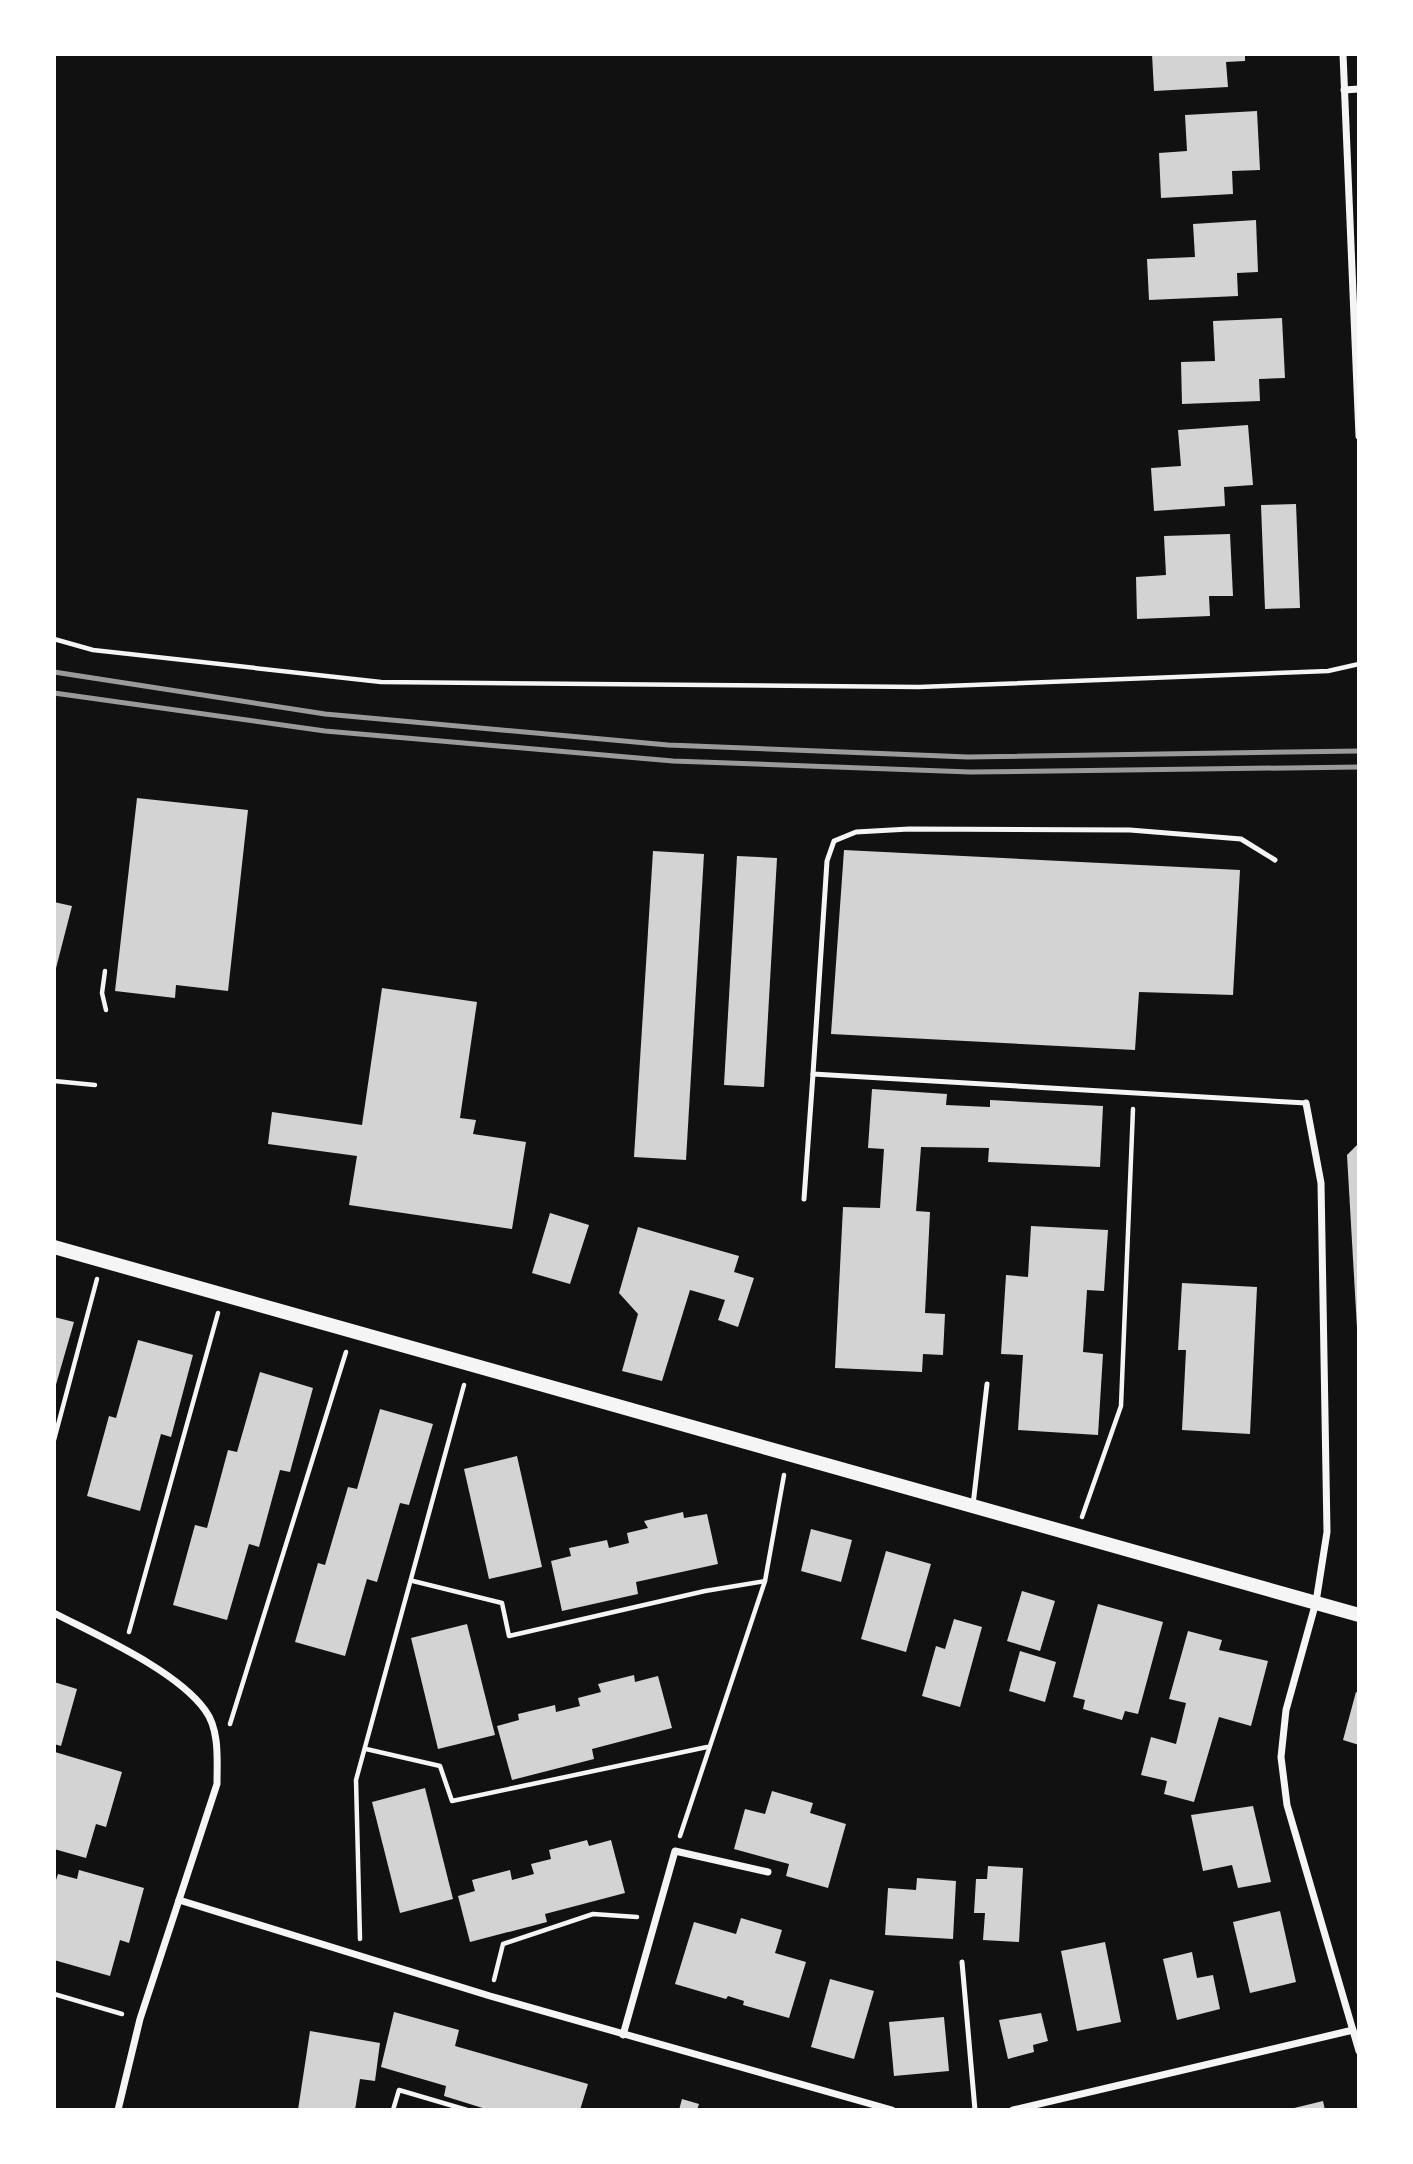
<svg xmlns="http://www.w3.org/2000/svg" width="1413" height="2164" viewBox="0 0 1413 2164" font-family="'Alegreya Sans',sans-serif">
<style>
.building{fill:#d3d3d3}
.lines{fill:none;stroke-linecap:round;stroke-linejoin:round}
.path{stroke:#f5f5f5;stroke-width:4.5}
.service{stroke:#f5f5f5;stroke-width:5}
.minor{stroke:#f5f5f5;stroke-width:7}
.secondary{stroke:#f5f5f5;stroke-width:14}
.rail{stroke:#9a9a9a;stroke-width:5}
</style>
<rect width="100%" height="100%" fill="#111"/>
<g class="building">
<path d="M 1152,54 L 1245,54 L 1245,61 L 1226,62 L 1228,87 L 1154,91 Z"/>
<path d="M 1257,111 L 1260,170 L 1232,171 L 1233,194 L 1161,198 L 1159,153 L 1187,151 L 1185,115 Z"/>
<path d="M 1256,220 L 1258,272 L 1237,273 L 1238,296 L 1149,300 L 1147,259 L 1195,257 L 1193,224 Z"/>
<path d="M 1282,318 L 1285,378 L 1259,379 L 1260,401 L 1182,404 L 1181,362 L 1215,361 L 1213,321 Z"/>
<path d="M 1248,425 L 1253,485 L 1224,487 L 1225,506 L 1154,511 L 1151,468 L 1181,466 L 1178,430 Z"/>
<path d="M 1296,504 L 1300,608 L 1265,609 L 1261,505 Z"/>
<path d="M 1230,534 L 1233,596 L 1209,596 L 1210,616 L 1137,619 L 1136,577 L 1166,575 L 1164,536 Z"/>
<path d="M 137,798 L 248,810 L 228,991 L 176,985 L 175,998 L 115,991 Z"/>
<path d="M 844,850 L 1240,870 L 1233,995 L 1139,992 L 1135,1050 L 831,1034 Z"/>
<path d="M 653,851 L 704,854 L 686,1160 L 634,1157 Z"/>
<path d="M 737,856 L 777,858 L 764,1087 L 724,1085 Z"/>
<path d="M 54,902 L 72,906 L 55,972 L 54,972 Z"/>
<path d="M 382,988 L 477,1002 L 460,1118 L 476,1120 L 473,1134 L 526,1142 L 512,1229 L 349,1205 L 357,1156 L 268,1144 L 272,1112 L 362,1125 Z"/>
<path d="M 872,1089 L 947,1094 L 946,1105 L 990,1107 L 990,1100 L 1103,1106 L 1100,1167 L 988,1162 L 989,1148 L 921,1147 L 916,1211 L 930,1212 L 925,1313 L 945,1314 L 943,1355 L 923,1354 L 922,1372 L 835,1368 L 843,1207 L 880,1208 L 884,1149 L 868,1148 Z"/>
<path d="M 1359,1143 L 1359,1328 L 1357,1328 L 1347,1155 Z"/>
<path d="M 550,1213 L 589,1225 L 570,1284 L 532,1273 Z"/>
<path d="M 1031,1226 L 1108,1230 L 1104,1291 L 1087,1290 L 1083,1352 L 1103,1354 L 1098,1435 L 1018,1430 L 1023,1355 L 1001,1354 L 1006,1275 L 1028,1277 Z"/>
<path d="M 638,1227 L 739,1256 L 734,1272 L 754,1278 L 738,1327 L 718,1320 L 725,1300 L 690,1290 L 662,1381 L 622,1371 L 638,1314 L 619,1293 Z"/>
<path d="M 1182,1283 L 1257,1287 L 1250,1434 L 1182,1430 L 1186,1350 L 1178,1350 Z"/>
<path d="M 54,1317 L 74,1322 L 55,1388 L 54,1388 Z"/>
<path d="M 138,1340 L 193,1355 L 171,1437 L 161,1434 L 140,1511 L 87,1496 L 109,1416 L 116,1418 Z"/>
<path d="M 260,1372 L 313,1388 L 290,1472 L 280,1470 L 259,1547 L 249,1544 L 227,1620 L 173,1605 L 195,1525 L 207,1528 L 228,1450 L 237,1452 Z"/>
<path d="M 380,1409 L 433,1424 L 409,1505 L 400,1503 L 377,1582 L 367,1579 L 345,1656 L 295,1642 L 318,1563 L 325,1565 L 348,1487 L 357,1489 Z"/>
<path d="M 517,1456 L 542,1567 L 489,1579 L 464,1469 Z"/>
<path d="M 683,1512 L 684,1518 L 707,1514 L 718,1564 L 636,1582 L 638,1594 L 562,1611 L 551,1561 L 571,1556 L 569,1548 L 607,1540 L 609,1548 L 629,1543 L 627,1533 L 648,1528 L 644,1521 Z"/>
<path d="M 811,1529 L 852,1540 L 841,1582 L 801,1571 Z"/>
<path d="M 886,1551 L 931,1564 L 906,1652 L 861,1639 Z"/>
<path d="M 1022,1591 L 1055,1601 L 1040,1651 L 1007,1641 Z"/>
<path d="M 1098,1604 L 1163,1622 L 1138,1714 L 1125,1711 L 1122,1720 L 1083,1709 L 1085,1700 L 1073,1697 Z"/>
<path d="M 954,1619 L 982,1627 L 960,1707 L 922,1696 L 936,1646 L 945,1649 Z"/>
<path d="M 467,1624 L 495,1735 L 438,1749 L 411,1638 Z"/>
<path d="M 1188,1631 L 1222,1640 L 1219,1650 L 1268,1661 L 1251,1726 L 1219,1717 L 1194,1802 L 1164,1794 L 1167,1781 L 1141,1775 L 1151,1737 L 1176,1744 L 1186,1703 L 1169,1699 Z"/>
<path d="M 1020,1651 L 1056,1662 L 1045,1702 L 1009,1691 Z"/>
<path d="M 634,1675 L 635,1682 L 658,1676 L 672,1728 L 592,1749 L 594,1759 L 512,1780 L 497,1726 L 519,1720 L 518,1714 L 555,1705 L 556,1712 L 580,1706 L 578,1698 L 601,1692 L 598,1684 Z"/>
<path d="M 54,1682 L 77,1689 L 61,1746 L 54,1744 Z"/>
<path d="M 1356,1692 L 1359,1693 L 1359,1745 L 1343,1740 Z"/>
<path d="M 55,1752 L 122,1772 L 106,1827 L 96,1824 L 86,1858 L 54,1849 Z"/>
<path d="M 425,1788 L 453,1899 L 400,1913 L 372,1802 Z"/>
<path d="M 772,1791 L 813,1803 L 810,1813 L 846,1824 L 828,1888 L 786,1876 L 789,1864 L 734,1849 L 745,1809 L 765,1814 Z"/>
<path d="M 1253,1806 L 1271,1882 L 1238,1888 L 1232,1865 L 1203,1871 L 1191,1815 Z"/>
<path d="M 587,1840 L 589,1846 L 611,1840 L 625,1893 L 545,1914 L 547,1922 L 470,1942 L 458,1896 L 475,1891 L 472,1880 L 510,1870 L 512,1880 L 534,1874 L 531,1864 L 551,1859 L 549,1850 Z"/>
<path d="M 988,1866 L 1023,1868 L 1019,1942 L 983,1940 L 985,1913 L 974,1913 L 976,1879 L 987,1879 Z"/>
<path d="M 79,1870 L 144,1888 L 129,1943 L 120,1940 L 110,1976 L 54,1960 L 54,1886 L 58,1874 L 77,1879 Z"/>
<path d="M 917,1878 L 956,1881 L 953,1939 L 885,1935 L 888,1888 L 916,1890 Z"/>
<path d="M 1280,1911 L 1296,1982 L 1250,1993 L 1233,1922 Z"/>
<path d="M 741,1918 L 782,1930 L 775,1953 L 806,1962 L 789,2018 L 743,2005 L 744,2001 L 728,1996 L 726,1999 L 675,1984 L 694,1922 L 736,1934 Z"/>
<path d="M 1105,1942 L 1121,2022 L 1077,2031 L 1061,1951 Z"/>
<path d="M 1192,1952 L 1197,1978 L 1213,1975 L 1220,2009 L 1177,2020 L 1163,1959 Z"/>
<path d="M 830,1979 L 874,1991 L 854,2059 L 811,2047 Z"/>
<path d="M 394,2012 L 459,2030 L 455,2046 L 588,2084 L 580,2110 L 489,2110 L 444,2096 L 446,2086 L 381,2067 Z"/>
<path d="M 1041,2013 L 1048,2041 L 1033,2045 L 1034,2052 L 1008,2059 L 999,2020 Z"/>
<path d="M 944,2017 L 949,2071 L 894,2076 L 889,2022 Z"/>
<path d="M 310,2031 L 380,2043 L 375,2081 L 360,2079 L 355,2110 L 298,2110 Z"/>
<path d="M 682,2099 L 699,2104 L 697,2110 L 679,2110 Z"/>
<path d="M 1323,2101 L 1325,2110 L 1290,2110 L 1290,2109 Z"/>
</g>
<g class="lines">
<g class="path">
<path d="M 54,639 L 93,650 L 381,682 L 919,687 L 1328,671 L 1359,664"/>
<path d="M 105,971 L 102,993 L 106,1010"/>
<path d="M 54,1081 L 95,1085"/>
<path d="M 54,1440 L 97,1279"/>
<path d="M 1082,1517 L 1121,1406 L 1133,1109"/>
<path d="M 413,1581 L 502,1603 L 509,1636 L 705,1591 L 765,1581"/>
<path d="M 129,1632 L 218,1313"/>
<path d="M 230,1724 L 346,1352"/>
<path d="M 366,1749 L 440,1766 L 452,1801 L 707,1747"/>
<path d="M 680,1836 L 765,1581 L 784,1475"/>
<path d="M 360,1939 L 356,1780 L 464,1385"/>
<path d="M 494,1980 L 503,1944 L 593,1914 L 637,1917"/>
<path d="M 54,1994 L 122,2014"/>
<path d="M 393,2110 L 399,2090 L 467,2110"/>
</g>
<g class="service">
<path d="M 1275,860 L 1241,839 L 1130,830 L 909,829 L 856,832 L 834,841 L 827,861 L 813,1074 L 1306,1103"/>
<path d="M 804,1199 L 813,1074"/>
<path d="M 973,1505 L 987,1384"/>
<path d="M 962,1962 L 975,2110"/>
</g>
<g class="minor">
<path d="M 1343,54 L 1359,436"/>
<path d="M 1344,90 L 1359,89"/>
<path d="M 1306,1103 L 1321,1183 L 1327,1532 L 1316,1602 L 1286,1710 L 1281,1757 L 1287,1805 L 1359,2051"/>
<path d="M 54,1613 C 98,1636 176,1670 205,1710 C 220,1730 217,1761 217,1784 L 140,2019 L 118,2110"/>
<path d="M 179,1900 L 490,1996 L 892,2110"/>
<path d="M 623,2035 L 675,1851 L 768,1872"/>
<path d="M 1013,2110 L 1353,2030"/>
</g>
<path class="secondary" d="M 54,1247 L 1359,1615"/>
<g class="rail">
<path d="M 54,672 L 325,714 L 668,745 L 968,757 L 1359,751"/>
<path d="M 54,693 L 325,731 L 673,761 L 970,772 L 1359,767"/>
</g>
</g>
<rect width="1413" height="2164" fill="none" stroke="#ffffff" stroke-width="112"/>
</svg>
